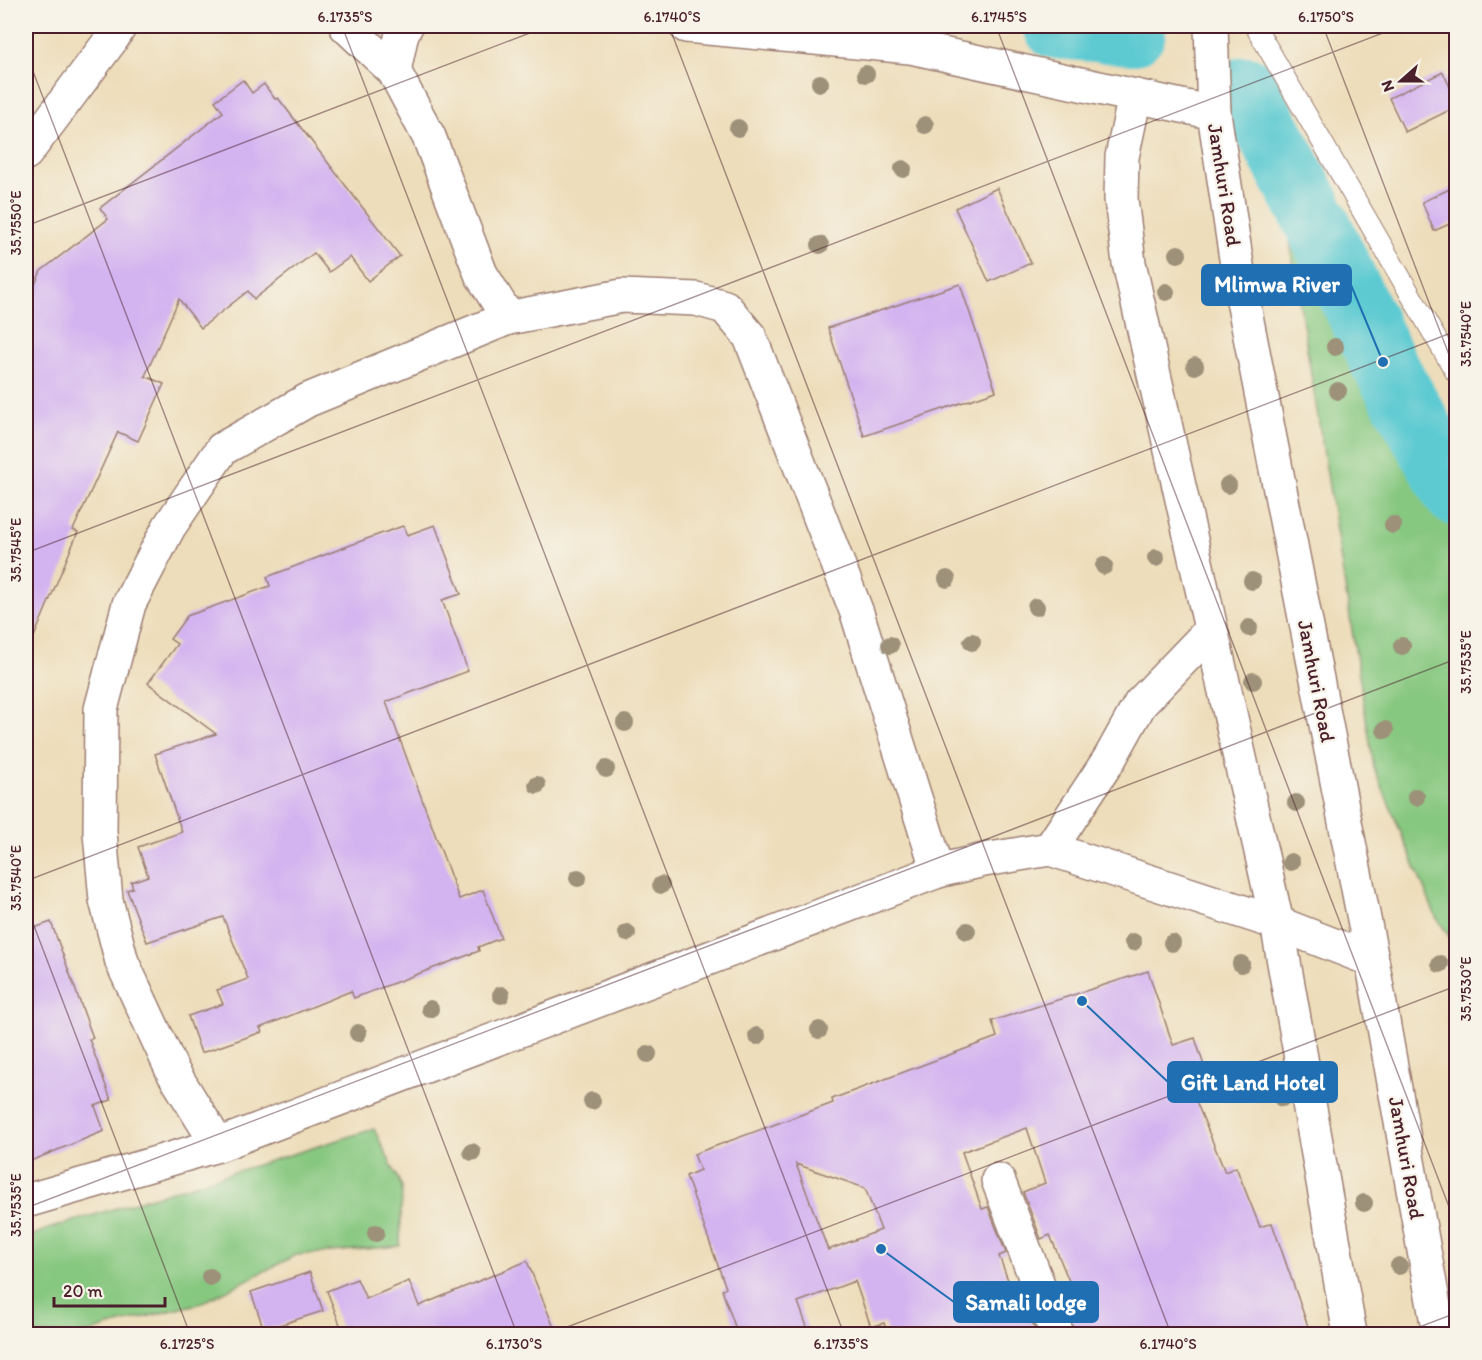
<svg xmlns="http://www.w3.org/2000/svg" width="1482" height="1360" viewBox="0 0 1482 1360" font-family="Itim,sans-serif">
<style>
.green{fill:#87c880;stroke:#687456;stroke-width:1.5}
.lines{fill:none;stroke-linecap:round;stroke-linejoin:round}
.river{stroke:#5dcad2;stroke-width:66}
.building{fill:#d3b3f0;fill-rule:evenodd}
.lane-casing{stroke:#9c7e72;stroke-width:22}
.street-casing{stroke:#9c7e72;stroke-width:36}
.secondary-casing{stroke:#9c7e72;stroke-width:36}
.lane{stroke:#fff;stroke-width:20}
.street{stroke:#fff;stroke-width:33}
.secondary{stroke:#fff;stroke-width:33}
.tree{fill:#9d9179}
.ticks{fill:none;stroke:#4a1f2b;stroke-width:1.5;stroke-opacity:0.45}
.labels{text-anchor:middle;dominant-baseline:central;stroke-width:4.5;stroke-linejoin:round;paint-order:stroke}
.street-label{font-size:21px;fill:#4a1f2b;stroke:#f7f3e8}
.leader{fill:none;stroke:#1f6fb2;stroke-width:2}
.callout-dot{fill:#1f6fb2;stroke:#f7f3e8;stroke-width:2}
.callout{fill:#1f6fb2;stroke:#1f6fb2;stroke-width:2}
.callout-label{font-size:22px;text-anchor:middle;font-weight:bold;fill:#fff}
.neatline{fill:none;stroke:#4a1f2b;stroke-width:2}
.ticks-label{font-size:15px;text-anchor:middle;fill:#4a1f2b}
</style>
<rect width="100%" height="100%" fill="#f7f3e8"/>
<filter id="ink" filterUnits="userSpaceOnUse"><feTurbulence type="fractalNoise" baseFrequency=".0167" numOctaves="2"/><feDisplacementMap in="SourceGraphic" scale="12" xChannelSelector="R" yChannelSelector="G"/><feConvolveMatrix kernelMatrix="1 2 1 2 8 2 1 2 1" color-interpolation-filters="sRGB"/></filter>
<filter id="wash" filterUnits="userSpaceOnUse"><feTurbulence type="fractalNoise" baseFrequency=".008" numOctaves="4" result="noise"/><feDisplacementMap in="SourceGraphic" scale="24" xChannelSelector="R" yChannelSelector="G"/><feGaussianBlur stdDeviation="1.35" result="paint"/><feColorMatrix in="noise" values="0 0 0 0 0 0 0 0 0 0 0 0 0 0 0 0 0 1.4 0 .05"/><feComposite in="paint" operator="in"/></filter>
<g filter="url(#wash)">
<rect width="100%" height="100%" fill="#edddba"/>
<g class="green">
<path d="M 1282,126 L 1318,186 L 1395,356 L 1456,463 L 1456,946 L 1436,917 L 1374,768 L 1289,236 Z"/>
<path d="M 374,1129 L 402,1187 L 400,1246 L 296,1255 L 202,1303 L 109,1326 L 86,1334 L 26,1334 L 26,1238 L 48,1229 Z"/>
</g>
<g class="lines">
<g class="river">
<path d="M 1056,26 L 1133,32"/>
<path d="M 1246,89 L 1309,206 L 1383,362 L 1456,493"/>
</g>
</g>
<g id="blocks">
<g class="building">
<path d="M 1443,72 L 1456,100 L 1456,107 L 1405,132 L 1389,98 Z"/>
<path d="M 243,80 L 252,93 L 264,84 L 275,99 L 278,98 L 400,256 L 368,281 L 350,257 L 329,272 L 314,253 L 254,299 L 248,291 L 201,328 L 179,299 L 145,376 L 164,384 L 138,441 L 118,432 L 73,530 L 78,532 L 26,656 L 26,305 L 41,271 L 108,219 L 100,208 L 223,112 L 215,101 Z"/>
<path d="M 1456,186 L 1456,221 L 1434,231 L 1422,202 Z"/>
<path d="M 997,188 L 1031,263 L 989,282 L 955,208 Z"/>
<path d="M 960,284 L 996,391 L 864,436 L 828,328 Z"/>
<path d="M 435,525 L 461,594 L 442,600 L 468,671 L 386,702 L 459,899 L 483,890 L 501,938 L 478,947 L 479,951 L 354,998 L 351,991 L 260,1028 L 262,1032 L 201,1053 L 188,1016 L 223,1004 L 217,990 L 248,979 L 223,917 L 147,942 L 127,890 L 133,888 L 131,882 L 148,876 L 138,847 L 182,832 L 155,754 L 216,734 L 148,683 L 177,644 L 170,639 L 187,616 L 270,586 L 267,577 L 369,538 L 403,526 L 407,535 Z"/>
<path d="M 51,922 L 93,1038 L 89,1039 L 111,1100 L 95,1106 L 104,1131 L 26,1163 L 26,931 Z"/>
<path d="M 1148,971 L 1173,1045 L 1195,1038 L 1212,1090 L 1194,1096 L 1225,1172 L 1236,1167 L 1260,1227 L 1272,1223 L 1311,1335 L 1075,1335 L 1063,1297 L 1074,1293 L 1050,1235 L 1041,1239 L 1023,1192 L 1045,1183 L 1027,1128 L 962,1152 L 982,1209 L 988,1207 L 1006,1253 L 999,1256 L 1020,1312 L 1027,1309 L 1037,1335 L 888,1335 L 884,1323 L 871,1327 L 855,1281 L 798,1302 L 810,1335 L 738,1335 L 722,1290 L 726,1288 L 686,1176 L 700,1170 L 694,1154 L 833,1103 L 832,1099 L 997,1037 L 992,1021 ZM 796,1164 L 865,1188 L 881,1230 L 828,1250 Z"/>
<path d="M 527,1261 L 557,1335 L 344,1335 L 327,1291 L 357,1279 L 366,1299 L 409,1281 L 419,1306 Z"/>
<path d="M 310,1272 L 323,1311 L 264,1330 L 251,1292 Z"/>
</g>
</g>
</g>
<g filter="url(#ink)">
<use href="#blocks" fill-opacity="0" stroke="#9c7e72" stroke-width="1.5"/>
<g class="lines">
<g class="lane-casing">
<path id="lane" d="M 1255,26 L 1456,373"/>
</g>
<g class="street-casing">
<g id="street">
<path d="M 346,26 L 394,71 L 429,137 L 481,274 L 508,318 L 622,296 L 696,299 L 725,307 L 750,337 L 857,613 L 938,871"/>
<path d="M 686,26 L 910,47 L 1214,113"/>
<path d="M 394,71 L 402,33 L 406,26"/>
<path d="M 1135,96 L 1122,157 L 1121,199 L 1129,263 L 1277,923 L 1350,1334"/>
<path d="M 26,153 L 111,40 L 120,26"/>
<path d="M 1050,849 L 1110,758 L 1140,704 L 1211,630"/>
<path d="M 218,1145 L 173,1072 L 122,962 L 106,900 L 100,833 L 101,709 L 129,604 L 169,527 L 222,449 L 308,400 L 508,318"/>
<path d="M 998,1180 L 1057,1334"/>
<path d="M 26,1201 L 218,1145 L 938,871 L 984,860 L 1050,849 L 1277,923 L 1372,960"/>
</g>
</g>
<g class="secondary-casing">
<path id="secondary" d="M 1211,26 L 1214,113 L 1240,285 L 1372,960 L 1439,1334"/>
</g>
<use href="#lane" class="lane"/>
<use href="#street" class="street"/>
<use href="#secondary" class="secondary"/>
</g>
<g class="tree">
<circle cx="866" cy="74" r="9"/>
<circle cx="820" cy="83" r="9"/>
<circle cx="925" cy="125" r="9"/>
<circle cx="738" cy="128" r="9"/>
<circle cx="903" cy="169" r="9"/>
<circle cx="820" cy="245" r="9"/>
<circle cx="1178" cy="254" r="9"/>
<circle cx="1166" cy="292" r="9"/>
<circle cx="1335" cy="347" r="9"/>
<circle cx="1195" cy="366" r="9"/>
<circle cx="1338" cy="391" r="9"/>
<circle cx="1228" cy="485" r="9"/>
<circle cx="1393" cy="525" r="9"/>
<circle cx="1156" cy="558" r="9"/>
<circle cx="1104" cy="566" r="9"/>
<circle cx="947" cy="579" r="9"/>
<circle cx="1252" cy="581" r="9"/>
<circle cx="1036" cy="607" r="9"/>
<circle cx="1249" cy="628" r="9"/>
<circle cx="972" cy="642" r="9"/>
<circle cx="890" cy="645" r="9"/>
<circle cx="1402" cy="646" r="9"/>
<circle cx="1253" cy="681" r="9"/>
<circle cx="625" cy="723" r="9"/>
<circle cx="1385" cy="730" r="9"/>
<circle cx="606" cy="769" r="9"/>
<circle cx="537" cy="785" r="9"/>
<circle cx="1416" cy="797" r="9"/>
<circle cx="1296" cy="803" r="9"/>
<circle cx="1291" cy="862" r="9"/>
<circle cx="578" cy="878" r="9"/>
<circle cx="661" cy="885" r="9"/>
<circle cx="967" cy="931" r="9"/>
<circle cx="627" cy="933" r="9"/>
<circle cx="1133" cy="942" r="9"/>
<circle cx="1172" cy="943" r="9"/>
<circle cx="1241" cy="964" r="9"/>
<circle cx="1440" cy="964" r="9"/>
<circle cx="501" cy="995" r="9"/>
<circle cx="430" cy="1009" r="9"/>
<circle cx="819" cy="1030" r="9"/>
<circle cx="358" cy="1033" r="9"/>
<circle cx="757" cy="1036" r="9"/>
<circle cx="648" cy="1054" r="9"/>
<circle cx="1282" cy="1098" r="9"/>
<circle cx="592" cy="1101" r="9"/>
<circle cx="472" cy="1152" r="9"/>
<circle cx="1364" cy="1203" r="9"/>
<circle cx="376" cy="1233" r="9"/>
<circle cx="1399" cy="1266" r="9"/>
<circle cx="210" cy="1277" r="9"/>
</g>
</g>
<path class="ticks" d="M 342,26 L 844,1334M 669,26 L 1171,1334M 996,26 L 1456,1225M 1323,26 L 1456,373M 26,53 L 517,1334M 26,226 L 548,26M 26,553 L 1401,26M 26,881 L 1456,331M 26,905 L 190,1334M 26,1208 L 1456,659M 549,1334 L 1456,986M 1401,1334 L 1456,1313"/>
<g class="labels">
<g class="street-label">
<text transform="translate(1225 185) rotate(81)">Jamhuri Road</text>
<text transform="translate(1317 681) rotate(79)">Jamhuri Road</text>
<text transform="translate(1407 1158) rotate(80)">Jamhuri Road</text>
</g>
</g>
<path class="leader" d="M1383 362L1351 285M1082 1001L1168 1082M881 1249L954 1302"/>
<g class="callout-dot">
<circle cx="1383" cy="362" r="6"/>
<circle cx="1082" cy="1001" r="6"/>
<circle cx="881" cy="1249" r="6"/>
</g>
<g class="callout">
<rect x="1202" y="265" width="149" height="40" rx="6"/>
<rect x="1168" y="1062" width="169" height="40" rx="6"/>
<rect x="954" y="1282" width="144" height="40" rx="6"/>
</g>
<g class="callout-label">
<text x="1277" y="292">Mlimwa River</text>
<text x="1253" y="1090">Gift Land Hotel</text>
<text x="1026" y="1310">Samali lodge</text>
</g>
<rect width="1482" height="1360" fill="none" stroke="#f7f3e8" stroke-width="66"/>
<g transform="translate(1401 81) rotate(249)" stroke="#f7f3e8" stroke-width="4.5" paint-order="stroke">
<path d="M0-4.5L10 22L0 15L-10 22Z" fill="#4a1f2b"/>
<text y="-9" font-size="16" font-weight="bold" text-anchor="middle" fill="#4a1f2b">N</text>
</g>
<path d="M54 1297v9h111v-9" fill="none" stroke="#4a1f2b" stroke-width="3"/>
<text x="63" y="1297" font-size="18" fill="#4a1f2b" stroke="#f7f3e8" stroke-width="4.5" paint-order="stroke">20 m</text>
<rect x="33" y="33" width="1416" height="1294" class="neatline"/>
<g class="ticks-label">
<text x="345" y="22">6.1735°S</text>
<text x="672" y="22">6.1740°S</text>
<text x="999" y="22">6.1745°S</text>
<text x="1326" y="22">6.1750°S</text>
<text transform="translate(16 223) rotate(-90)" y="5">35.7550°E</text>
<text transform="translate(1466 334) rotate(-90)" y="5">35.7540°E</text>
<text transform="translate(16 550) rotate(-90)" y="5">35.7545°E</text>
<text transform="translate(1466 662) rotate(-90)" y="5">35.7535°E</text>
<text transform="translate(16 878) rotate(-90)" y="5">35.7540°E</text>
<text transform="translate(1466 989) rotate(-90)" y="5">35.7530°E</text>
<text transform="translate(16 1205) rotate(-90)" y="5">35.7535°E</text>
<text x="187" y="1349">6.1725°S</text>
<text x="514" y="1349">6.1730°S</text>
<text x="841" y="1349">6.1735°S</text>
<text x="1168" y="1349">6.1740°S</text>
</g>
</svg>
